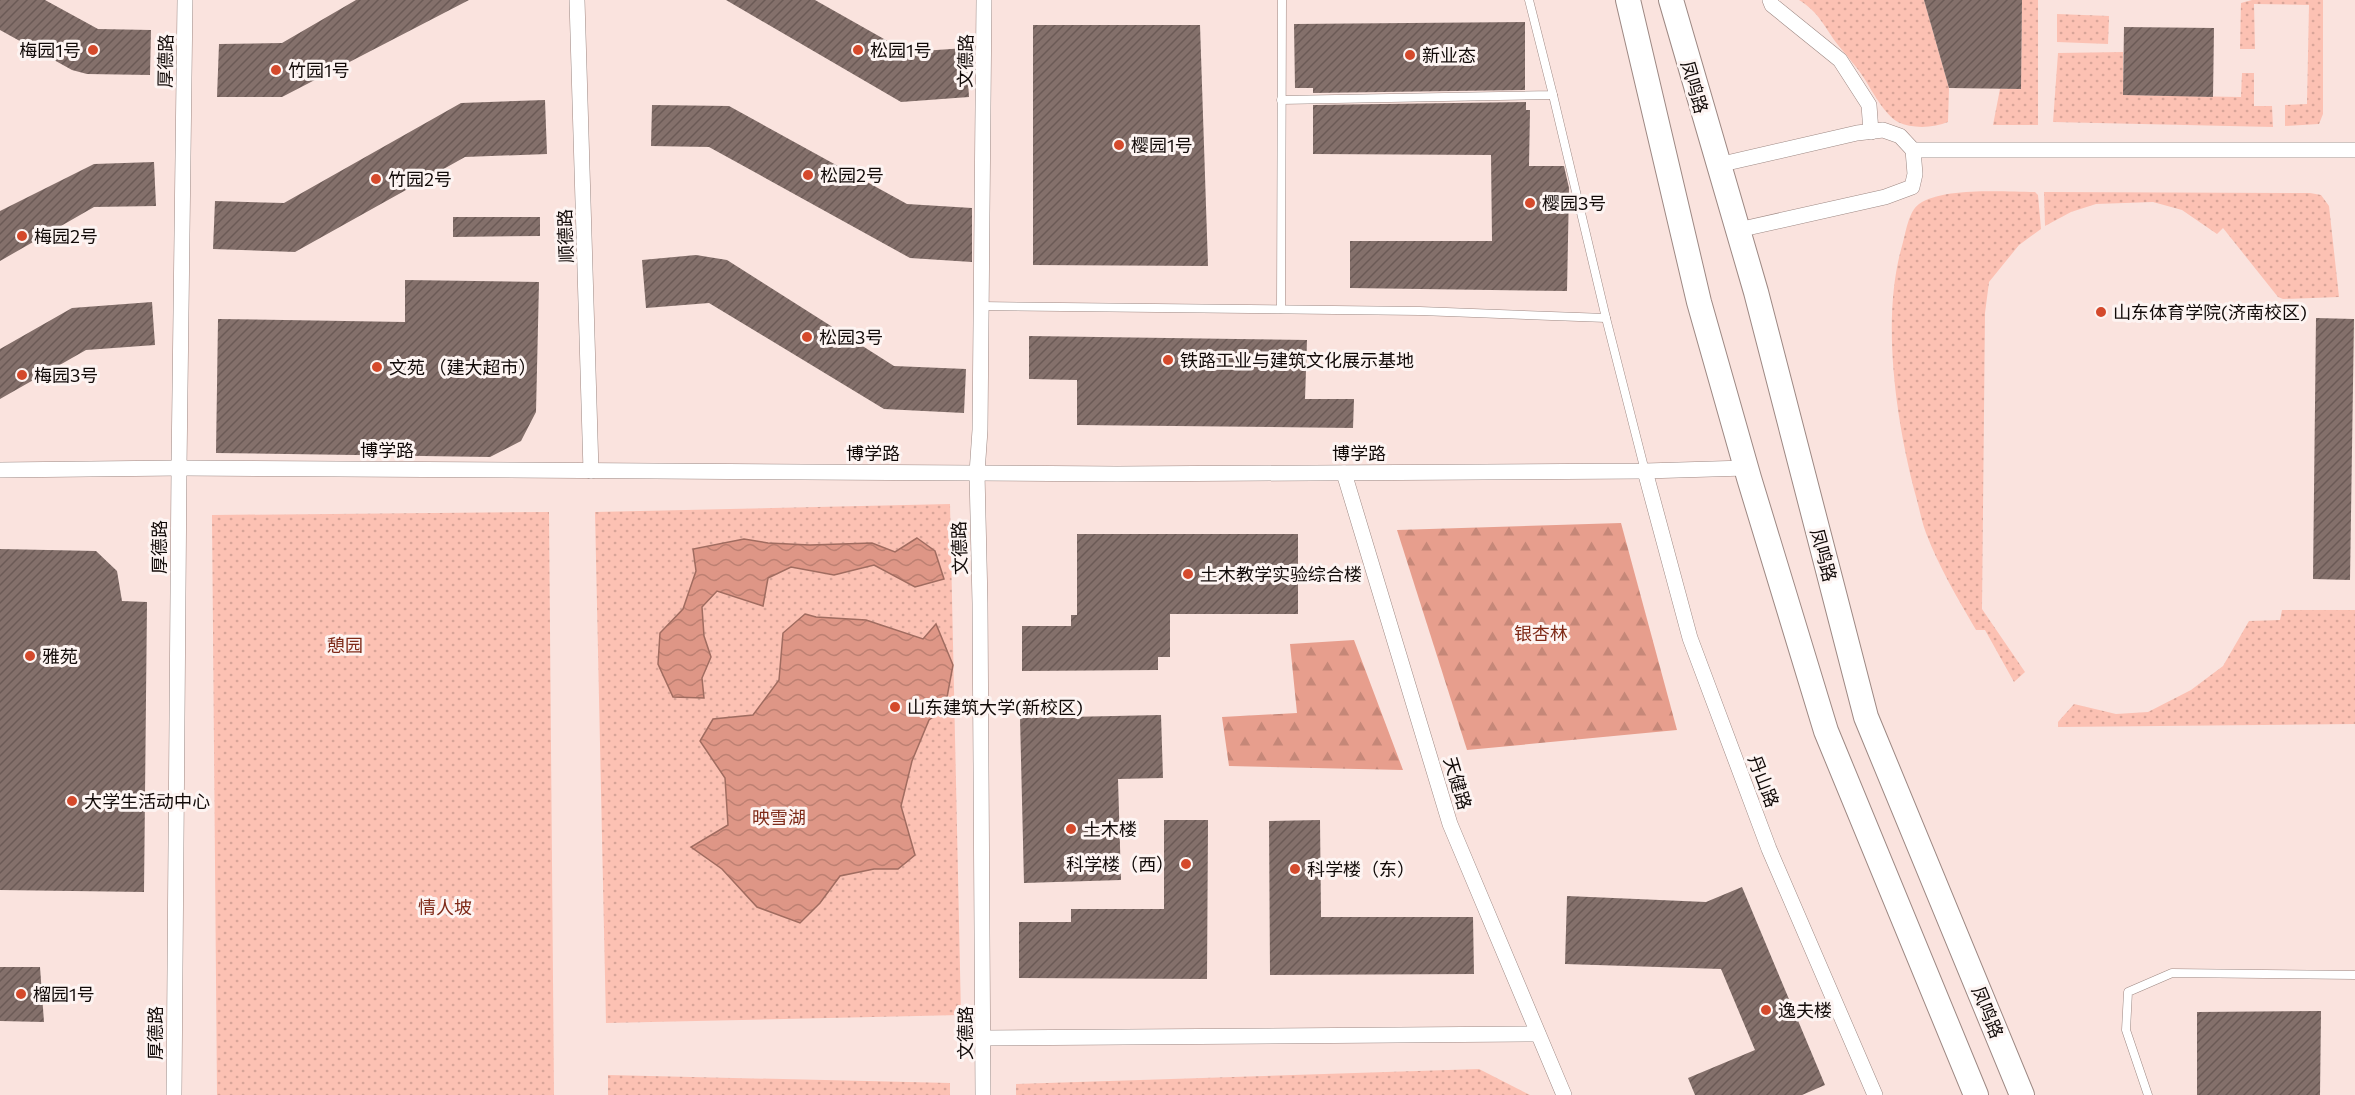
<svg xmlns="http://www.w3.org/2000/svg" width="2355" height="1095" viewBox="0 0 2355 1095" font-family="Commissioner,'Noto Sans SC',sans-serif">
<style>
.green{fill:url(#green-dots)}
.forest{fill:url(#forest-firs)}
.water{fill:url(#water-waves);stroke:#a06c60;stroke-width:1.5}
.building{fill:url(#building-hatch)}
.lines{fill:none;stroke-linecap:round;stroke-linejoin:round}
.service-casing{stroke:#9d8883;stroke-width:9}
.minor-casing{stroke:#9d8883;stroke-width:16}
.primary-casing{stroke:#9d8883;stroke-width:26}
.service{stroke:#fff;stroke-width:8}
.minor{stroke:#fff;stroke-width:15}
.primary{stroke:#fff;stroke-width:24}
.poi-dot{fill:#d4492b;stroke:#fdf4f2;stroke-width:2}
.labels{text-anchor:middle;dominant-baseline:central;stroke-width:6;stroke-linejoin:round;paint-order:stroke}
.poi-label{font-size:18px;fill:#110a08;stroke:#fdf4f2;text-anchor:start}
.street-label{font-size:18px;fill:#110a08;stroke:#fdf4f2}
.park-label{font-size:18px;fill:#7f2a18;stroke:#fdf4f2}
</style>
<defs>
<pattern id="green-dots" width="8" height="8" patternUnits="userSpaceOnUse" patternTransform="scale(1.5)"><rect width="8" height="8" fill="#fcc1b3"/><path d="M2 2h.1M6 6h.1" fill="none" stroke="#d7a498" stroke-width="1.8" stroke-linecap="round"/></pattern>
<pattern id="forest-firs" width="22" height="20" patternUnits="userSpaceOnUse" patternTransform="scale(1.5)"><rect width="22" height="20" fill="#e79e8d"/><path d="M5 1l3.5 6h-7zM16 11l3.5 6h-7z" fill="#c58778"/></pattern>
<pattern id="water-waves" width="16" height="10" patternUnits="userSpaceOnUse" patternTransform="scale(1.5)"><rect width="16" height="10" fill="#de9686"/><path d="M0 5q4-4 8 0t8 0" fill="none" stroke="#bd8072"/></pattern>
<pattern id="building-hatch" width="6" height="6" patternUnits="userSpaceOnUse" patternTransform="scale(1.5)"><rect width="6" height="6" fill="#84706b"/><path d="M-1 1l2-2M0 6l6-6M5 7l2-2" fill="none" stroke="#6b5a56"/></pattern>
</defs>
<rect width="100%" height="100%" fill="#fae3de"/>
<g class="green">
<path d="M 1799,0 L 1924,0 L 1949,88 L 1948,122 C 1934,128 1912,129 1898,122 C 1885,115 1872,91 1864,78 C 1856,66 1847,56 1838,45 C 1825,28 1819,12 1799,0 Z"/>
<path d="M 2022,0 L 2038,0 L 2038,125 L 1993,125 L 2000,89 L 2021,89 Z"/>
<path d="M 2252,0 L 2323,0 L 2323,114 L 2319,124 L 2285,126 L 2285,105 L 2307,104 L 2309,5 L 2254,4 L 2255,49 L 2240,49 L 2241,3 Z"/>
<path d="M 2057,14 L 2109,16 L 2108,44 L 2057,42 Z"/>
<path d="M 2123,52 L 2123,95 L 2241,97 L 2242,73 L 2254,73 L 2254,106 L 2272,106 L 2273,127 L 2053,122 L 2058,53 Z"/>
<path d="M 2035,192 L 2038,195 L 2041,229 L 2019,245 L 1989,282 L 1985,313 L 1982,609 L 2025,672 L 2014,682 L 1985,630 L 1976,630 C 1958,599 1939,567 1926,533 C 1921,520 1919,506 1915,493 C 1896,420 1881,319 1902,246 C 1906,233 1908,212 1919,204 C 1944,187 2004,192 2035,192 Z"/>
<path d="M 2044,192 L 2310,193 L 2321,195 L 2329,206 L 2339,297 L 2283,299 L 2278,297 L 2223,228 L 2217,234 L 2182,210 L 2153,202 L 2096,204 L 2071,212 L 2045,226 Z"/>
<path d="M 950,504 L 961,1015 L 606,1023 L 595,512 Z"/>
<path d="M 549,512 L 554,1095 L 217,1095 L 212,515 Z"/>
<path d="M 2282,610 L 2355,610 L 2355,724 L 2058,727 L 2058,722 L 2074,704 L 2116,714 L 2148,712 L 2191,690 L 2223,666 L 2249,621 L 2280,620 Z"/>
<path d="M 1479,1069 L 1530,1095 L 1016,1095 L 1016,1084 Z"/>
<path d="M 608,1075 L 950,1083 L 950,1095 L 608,1095 Z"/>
</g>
<g class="forest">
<path d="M 1621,523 L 1677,730 L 1467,750 L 1397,530 Z"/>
<path d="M 1354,640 L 1403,770 L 1229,766 L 1222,717 L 1297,713 L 1290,644 Z"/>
</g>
<g class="water">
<path d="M 917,538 L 935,551 L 944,579 L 915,587 L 874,565 L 834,575 L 791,567 L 768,578 L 763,606 L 717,591 L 702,607 L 704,636 L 711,657 L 702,678 L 704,698 L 673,697 L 658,664 L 660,633 L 683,609 L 696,571 L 693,549 L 744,539 L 768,543 L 810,545 L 872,543 L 895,552 Z"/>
<path d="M 805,614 L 816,617 L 866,620 L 923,639 L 936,624 L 953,665 L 945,708 L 929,720 L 912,761 L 901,806 L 915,855 L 898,869 L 874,869 L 840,876 L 820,903 L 800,923 L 757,907 L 722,869 L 691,847 L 728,825 L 725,778 L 700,741 L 713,719 L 753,715 L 779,680 L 783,633 Z"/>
</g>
<g class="building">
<path d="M 0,0 L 45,0 L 98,29 L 151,30 L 150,75 L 87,74 L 72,70 L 0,30 Z"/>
<path d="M 356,0 L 469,0 L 282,97 L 217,97 L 219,44 L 282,43 Z"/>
<path d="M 726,0 L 815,0 L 907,52 L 966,48 L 969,97 L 901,102 Z"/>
<path d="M 1924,0 L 2022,0 L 2021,89 L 1949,88 Z"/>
<path d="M 1525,22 L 1525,90 L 1313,93 L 1313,88 L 1295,88 L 1294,24 Z"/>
<path d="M 1033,25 L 1200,25 L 1208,266 L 1033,265 Z"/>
<path d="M 2124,27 L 2214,28 L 2213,97 L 2123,95 Z"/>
<path d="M 545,100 L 547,154 L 465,157 L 295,252 L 213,249 L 215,201 L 284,203 L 461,103 Z"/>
<path d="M 1526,102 L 1526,110 L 1530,110 L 1529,166 L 1564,166 L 1569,188 L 1567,291 L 1350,288 L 1350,241 L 1492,241 L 1491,155 L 1313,154 L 1313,105 Z"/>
<path d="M 652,105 L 729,106 L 907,204 L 972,208 L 972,262 L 910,258 L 709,147 L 651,146 Z"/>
<path d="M 154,162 L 156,206 L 94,207 L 0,261 L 0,211 L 94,164 Z"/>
<path d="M 453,217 L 540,217 L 540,236 L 453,237 Z"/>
<path d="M 696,255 L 727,260 L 894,366 L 966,369 L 964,413 L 884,409 L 709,303 L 646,308 L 642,260 Z"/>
<path d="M 405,280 L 539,282 L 536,412 L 521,441 L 490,457 L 216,453 L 218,319 L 405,322 Z"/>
<path d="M 152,302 L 155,345 L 86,350 L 0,399 L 0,349 L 72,308 Z"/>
<path d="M 2316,318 L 2354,319 L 2350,580 L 2313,579 Z"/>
<path d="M 1029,336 L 1307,340 L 1305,399 L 1354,399 L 1353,428 L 1077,425 L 1077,380 L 1029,379 Z"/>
<path d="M 1077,534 L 1298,534 L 1298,614 L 1170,614 L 1170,657 L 1158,657 L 1158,670 L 1022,671 L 1022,626 L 1071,626 L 1071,615 L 1077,615 Z"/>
<path d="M 0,549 L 96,551 L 117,571 L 122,601 L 147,602 L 144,892 L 0,890 Z"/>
<path d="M 1161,715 L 1163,778 L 1118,779 L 1121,880 L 1024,883 L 1020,718 Z"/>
<path d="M 1164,820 L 1208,820 L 1207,979 L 1019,978 L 1019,922 L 1071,922 L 1071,909 L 1164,909 Z"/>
<path d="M 1320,820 L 1321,917 L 1473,917 L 1474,974 L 1270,975 L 1269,821 Z"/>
<path d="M 1742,887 L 1825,1085 L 1802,1095 L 1695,1095 L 1688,1078 L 1755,1050 L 1721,969 L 1565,964 L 1567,896 L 1706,902 Z"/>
<path d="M 0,967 L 40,967 L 44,1022 L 0,1021 Z"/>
<path d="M 2321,1011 L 2320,1095 L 2197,1095 L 2197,1012 Z"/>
</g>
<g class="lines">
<g class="service-casing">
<g id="service">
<path d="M 1281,100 L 1553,95 L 1529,0"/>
<path d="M 981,306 L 1420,311 L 1606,318 L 1553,95"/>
<path d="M 1281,309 L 1282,0"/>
<path d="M 1606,318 L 1645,471"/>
<path d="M 2148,1095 L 2126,1030 L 2128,992 L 2172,973 L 2355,975"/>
</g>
</g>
<g class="minor-casing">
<g id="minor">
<path d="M 577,0 L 591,471"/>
<path d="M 1770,0 L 1772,5 L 1840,60 L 1869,105 L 1871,132"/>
<path d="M 1718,165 L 1857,133 L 1883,130 L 1900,136 L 1913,150 L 2355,150"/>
<path d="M 1738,230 L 1885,197 L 1912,187 L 1915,174 L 1913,150"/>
<path d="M 0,470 L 179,468 L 1117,474 L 1645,471 L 1746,468"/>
<path d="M 1645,471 L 1690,638 L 1769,849 L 1875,1095"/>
<path d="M 1344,473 L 1450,824 L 1564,1095"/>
<path d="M 984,1038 L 1538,1034"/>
<path d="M 174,1095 L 179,468 L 185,0"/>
<path d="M 983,1095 L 980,603 L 977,473 L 980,430 L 984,0"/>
</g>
</g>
<g class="primary-casing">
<g id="primary">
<path d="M 1628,0 L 1699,302 L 1749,478 L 1826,731 L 1976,1095"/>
<path d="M 1671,0 L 1756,292 L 1866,717 L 2022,1095"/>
</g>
</g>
<use href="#service" class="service"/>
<use href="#minor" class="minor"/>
<use href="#primary" class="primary"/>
</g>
<g class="poi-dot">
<circle cx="93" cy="50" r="6"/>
<circle cx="858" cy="50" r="6"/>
<circle cx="1410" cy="55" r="6"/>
<circle cx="276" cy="70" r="6"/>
<circle cx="1119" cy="145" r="6"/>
<circle cx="808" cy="175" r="6"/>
<circle cx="376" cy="179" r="6"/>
<circle cx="1530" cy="203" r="6"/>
<circle cx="22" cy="236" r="6"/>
<circle cx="2101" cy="312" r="6"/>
<circle cx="807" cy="337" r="6"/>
<circle cx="1168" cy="360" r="6"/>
<circle cx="377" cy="367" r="6"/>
<circle cx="22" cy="375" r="6"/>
<circle cx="1188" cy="574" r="6"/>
<circle cx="30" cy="656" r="6"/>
<circle cx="895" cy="707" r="6"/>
<circle cx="72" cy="801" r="6"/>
<circle cx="1071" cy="829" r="6"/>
<circle cx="1186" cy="864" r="6"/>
<circle cx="1295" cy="869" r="6"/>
<circle cx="21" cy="994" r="6"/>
<circle cx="1766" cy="1010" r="6"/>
</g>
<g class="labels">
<g class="poi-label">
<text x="81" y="50" text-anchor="end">梅园1号</text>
<text x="870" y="50">松园1号</text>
<text x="1422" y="55">新业态</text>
<text x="288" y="70">竹园1号</text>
<text x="1131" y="145">樱园1号</text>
<text x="820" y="175">松园2号</text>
<text x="388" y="179">竹园2号</text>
<text x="1542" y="203">樱园3号</text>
<text x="34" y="236">梅园2号</text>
<text x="2113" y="312">山东体育学院(济南校区)</text>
<text x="819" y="337">松园3号</text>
<text x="1180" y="360">铁路工业与建筑文化展示基地</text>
<text x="389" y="367">文苑 （建大超市）</text>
<text x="34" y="375">梅园3号</text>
<text x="1200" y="574">土木教学实验综合楼</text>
<text x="42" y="656">雅苑</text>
<text x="907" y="707">山东建筑大学(新校区)</text>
<text x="84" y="801">大学生活动中心</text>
<text x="1083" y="829">土木楼</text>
<text x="1174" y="864" text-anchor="end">科学楼（西）</text>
<text x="1307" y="869">科学楼（东）</text>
<text x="33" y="994">榴园1号</text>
<text x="1778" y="1010">逸夫楼</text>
</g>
<g class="street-label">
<text transform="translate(165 61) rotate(-89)">厚德路</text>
<text transform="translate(965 61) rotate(-89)">文德路</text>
<text transform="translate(1695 87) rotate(74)">凤鸣路</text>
<text transform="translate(565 236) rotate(-92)">顺德路</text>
<text x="387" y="450">博学路</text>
<text x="873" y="453">博学路</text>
<text x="1359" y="453">博学路</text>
<text transform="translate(159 547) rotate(-90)">厚德路</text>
<text transform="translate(959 548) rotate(-92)">文德路</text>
<text transform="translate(1824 555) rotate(75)">凤鸣路</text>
<text transform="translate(1764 781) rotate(69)">丹山路</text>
<text transform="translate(1458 783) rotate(73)">天健路</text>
<text transform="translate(1988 1012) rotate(68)">凤鸣路</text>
<text transform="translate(155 1033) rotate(-90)">厚德路</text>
<text transform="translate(965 1033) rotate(-90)">文德路</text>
</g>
<g class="park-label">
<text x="1541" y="633">银杏林</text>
<text x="345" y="645">憩园</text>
<text x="779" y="817">映雪湖</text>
<text x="445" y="907">情人坡</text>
</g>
</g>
</svg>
